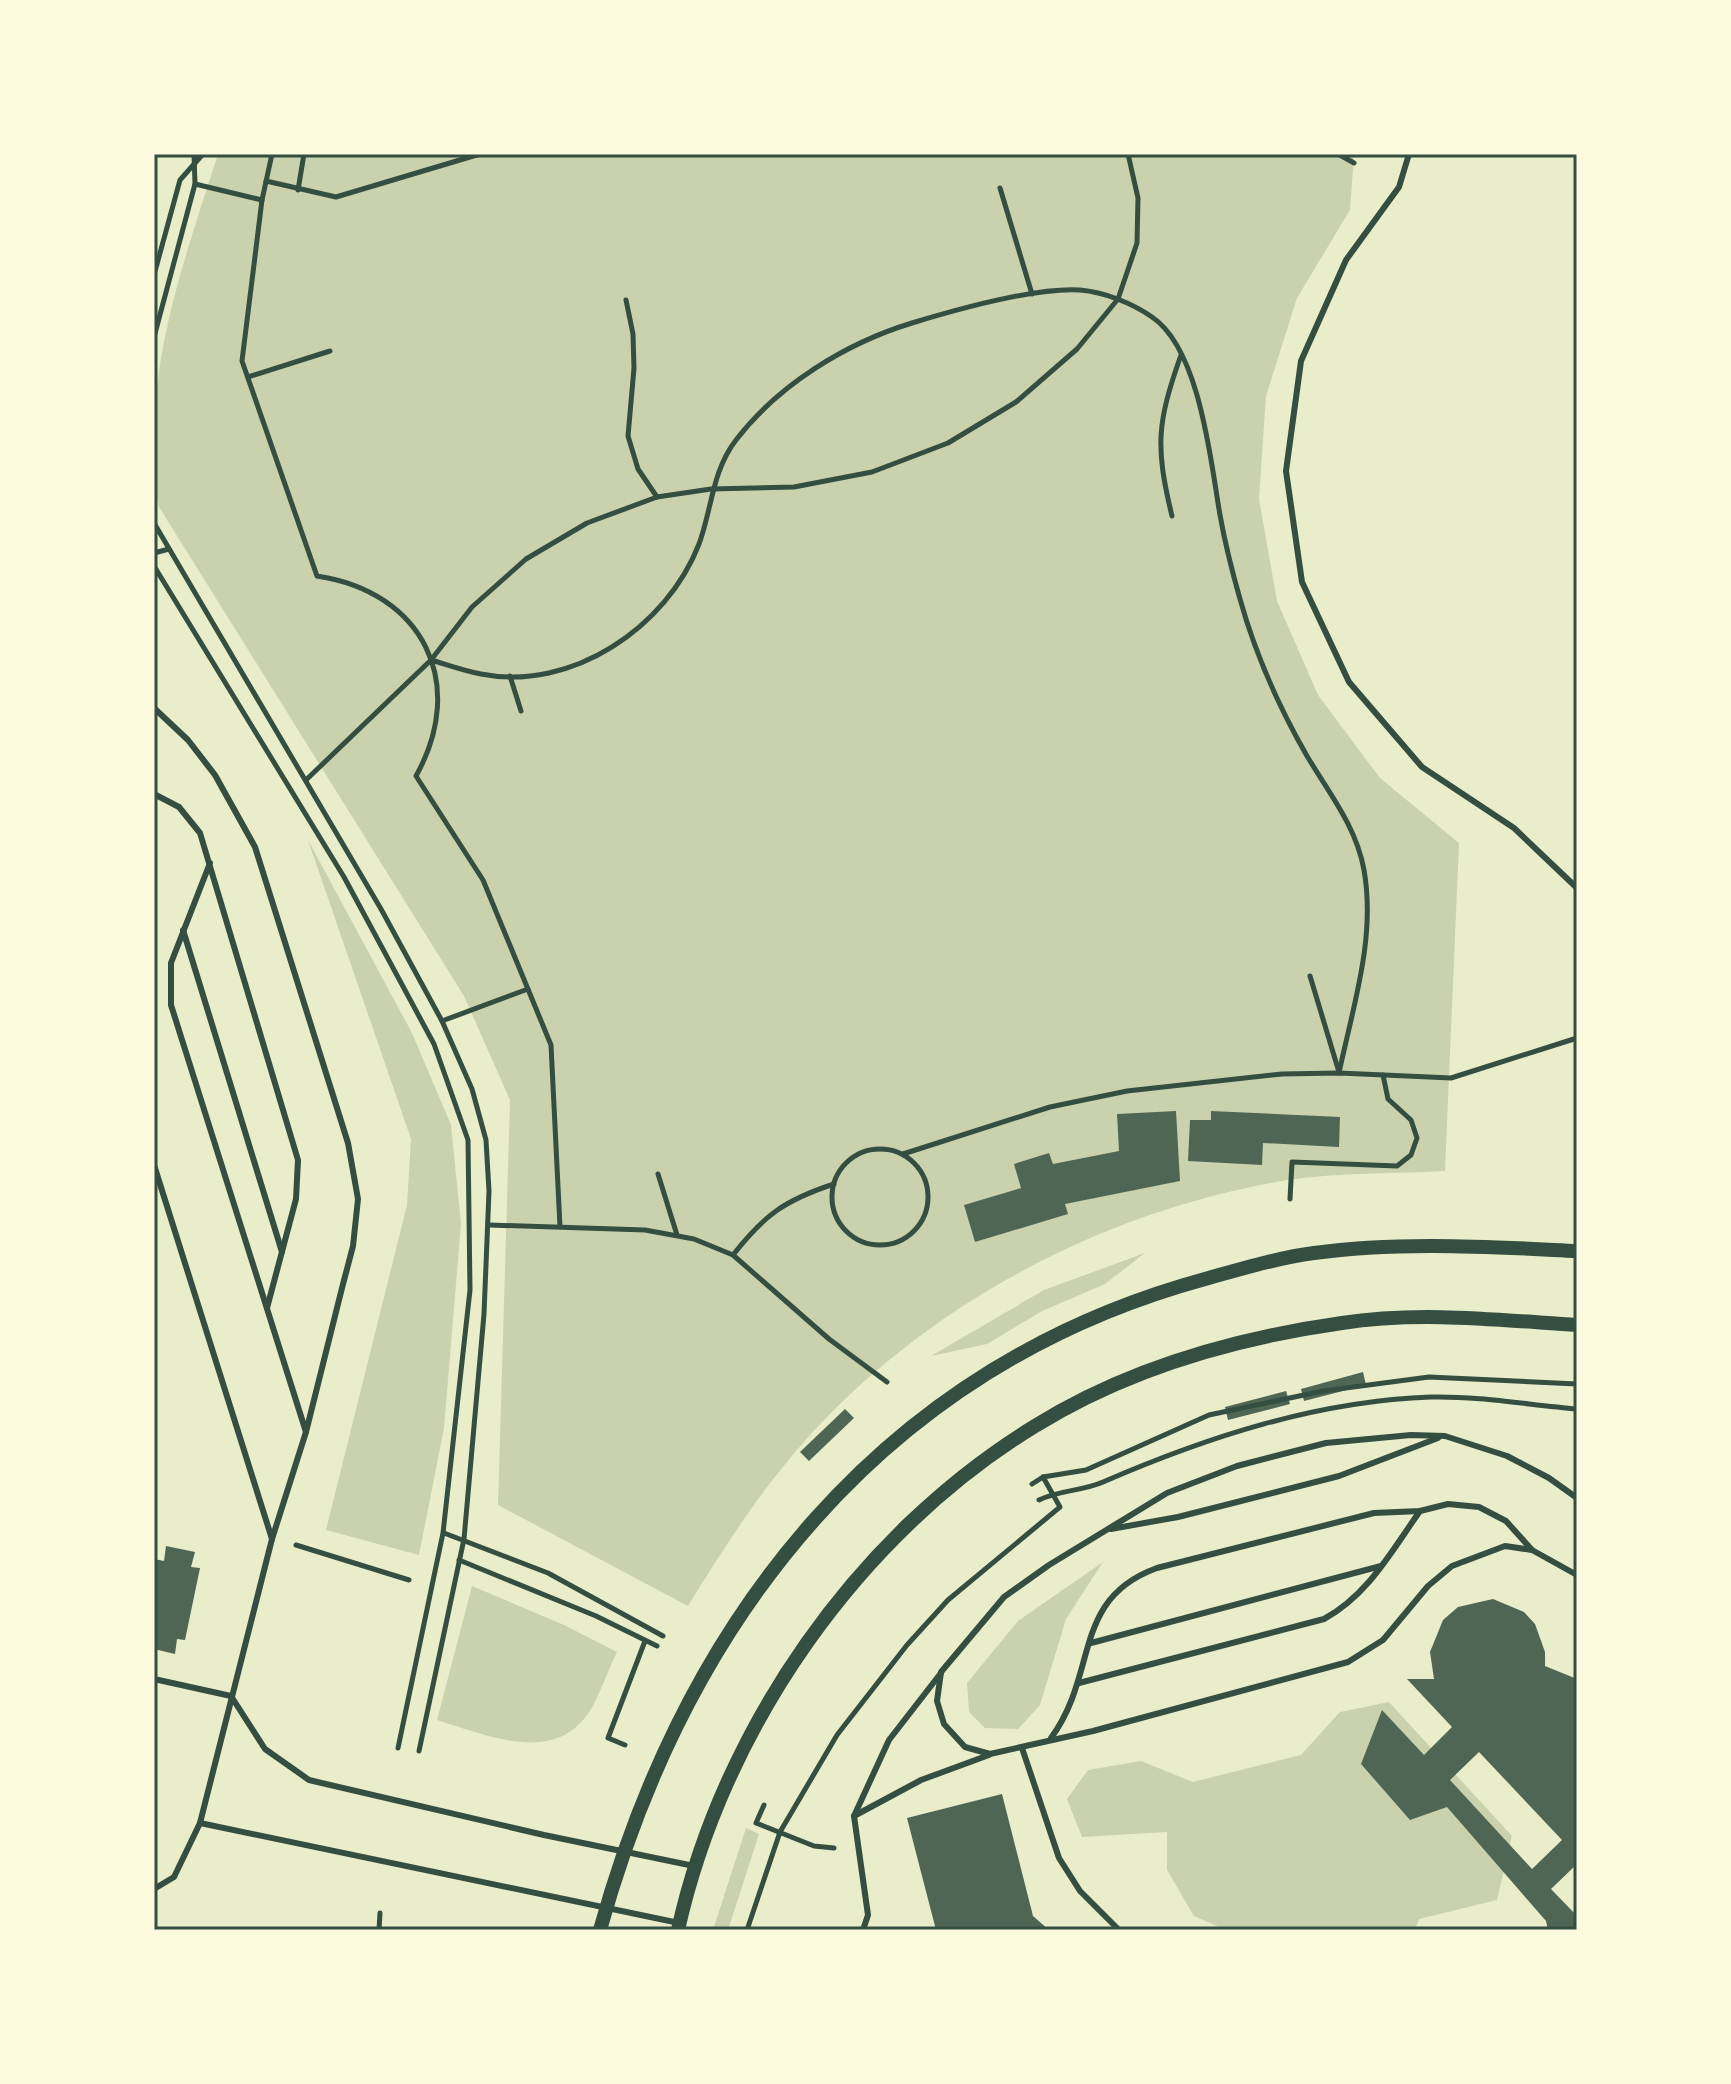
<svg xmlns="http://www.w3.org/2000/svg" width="1731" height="2084" viewBox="0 0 1731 2084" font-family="Lato,sans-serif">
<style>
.green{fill:#cad2ad}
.building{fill:#4f6655;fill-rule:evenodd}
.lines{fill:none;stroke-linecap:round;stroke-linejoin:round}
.path{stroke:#344e41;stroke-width:5}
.service{stroke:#344e41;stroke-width:6}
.tertiary{stroke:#344e41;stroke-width:14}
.neatline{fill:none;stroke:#344e41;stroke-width:3}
</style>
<rect width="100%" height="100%" fill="#e9edc9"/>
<g class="green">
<path d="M 218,154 L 1354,154 L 1350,210 L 1297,298 L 1266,396 L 1259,499 L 1277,601 L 1318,695 L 1380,778 L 1459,843 L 1445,1171 C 1394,1174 1339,1172 1288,1180 C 1105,1210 926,1304 803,1443 C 758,1494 723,1549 688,1606 L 498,1505 L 510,1100 L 464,996 L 159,507 C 153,485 154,464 154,440 C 154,341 188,248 218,154 Z"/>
<path d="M 308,840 L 412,1033 L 451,1125 L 461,1224 L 444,1428 L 419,1555 L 326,1530 L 407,1205 L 411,1139 Z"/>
<path d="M 1145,1253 L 1105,1284 L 1042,1311 L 987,1344 L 931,1356 L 1044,1290 Z"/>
<path d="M 1103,1562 L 1066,1619 L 1040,1705 L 1018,1729 L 985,1728 L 969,1712 L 967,1683 L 1018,1621 Z"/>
<path d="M 472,1586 L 564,1625 L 617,1652 C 608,1670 601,1692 591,1709 C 556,1767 487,1735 437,1720 Z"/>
<path d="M 1389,1702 L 1512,1836 L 1497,1900 L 1419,1919 L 1415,1930 L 1226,1930 L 1194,1916 L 1167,1870 L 1167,1832 L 1082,1837 L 1067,1799 L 1088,1770 L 1141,1761 L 1193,1782 L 1301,1755 L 1340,1712 Z"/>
<path d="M 746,1828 L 759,1834 L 728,1930 L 713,1930 Z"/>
</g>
<g class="building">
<path d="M 1176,1111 L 1180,1181 L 1065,1204 L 1068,1214 L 975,1242 L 964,1205 L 1021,1188 L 1014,1164 L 1049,1153 L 1053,1164 L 1119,1151 L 1117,1114 Z"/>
<path d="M 1211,1111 L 1340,1117 L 1339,1147 L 1263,1143 L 1262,1165 L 1188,1161 L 1190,1120 L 1211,1120 Z"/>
<path d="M 1363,1372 L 1366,1385 L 1304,1401 L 1301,1389 Z"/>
<path d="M 1286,1391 L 1290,1404 L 1228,1420 L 1225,1407 Z"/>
<path d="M 845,1409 L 854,1418 L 809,1461 L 800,1452 Z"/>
<path d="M 166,1546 L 195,1552 L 191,1567 L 200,1568 L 185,1640 L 177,1639 L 175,1654 L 154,1649 L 154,1559 L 164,1561 Z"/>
<path d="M 1493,1599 L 1524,1612 L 1535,1624 L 1545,1652 L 1545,1666 L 1577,1679 L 1577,1864 L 1551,1889 L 1577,1916 L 1577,1930 L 1548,1930 L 1546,1921 L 1447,1807 L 1410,1820 L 1361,1764 L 1382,1710 L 1424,1755 L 1452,1727 L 1407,1679 L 1434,1679 L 1430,1652 L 1443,1620 L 1458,1607 ZM 1479,1752 L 1562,1840 L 1532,1869 L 1450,1780 Z"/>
<path d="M 1002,1794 L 1033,1916 L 1049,1930 L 936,1930 L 907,1818 Z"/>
</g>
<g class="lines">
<g class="path">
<path d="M 272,154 L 262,200 L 242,361 L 317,576 C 423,592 468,683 416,776 L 483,880 L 551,1045 L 560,1227"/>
<path d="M 1338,154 L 1354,163"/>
<path d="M 266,181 L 336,197 L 480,154"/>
<path d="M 195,184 L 262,200"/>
<path d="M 1000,188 L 1032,294"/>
<path d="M 298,190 L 304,154"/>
<path d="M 154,275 L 180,180 L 203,154"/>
<path d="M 626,300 L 633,334 L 634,368 L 628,436 L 638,469 L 657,497"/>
<path d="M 154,337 L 195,184 L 194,154"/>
<path d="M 248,377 L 330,351"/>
<path d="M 1172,516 C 1155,446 1157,423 1181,355"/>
<path d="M 154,523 L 381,909 L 442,1021 L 472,1089 L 486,1140 L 489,1191 L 484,1314 L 464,1539 L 419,1751"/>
<path d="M 154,553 L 169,549"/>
<path d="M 154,566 L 344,877 L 434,1044 L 468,1140 L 470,1290 L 443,1533 L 398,1748"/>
<path d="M 431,660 C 448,665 464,671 481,674 C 572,692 667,627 699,544 C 712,509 712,471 736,440 C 778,385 846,343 912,323 C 955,310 1037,287 1080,290 C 1104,292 1132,303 1152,317 C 1200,349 1211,463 1220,515 C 1225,543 1232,571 1240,599 C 1255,653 1279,707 1307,756 C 1329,793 1356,826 1364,870 C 1376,938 1353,1006 1339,1073"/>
<path d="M 510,676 L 521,711"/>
<path d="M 306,780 L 431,660 L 472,607 L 526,559 L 587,523 L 657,497 L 711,489 L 794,487 L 872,472 L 948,443 L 1016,402 L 1077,349 L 1118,299 L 1137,243 L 1138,198 L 1128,154"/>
<path d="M 1310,976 L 1339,1072"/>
<path d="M 442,1021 L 528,989"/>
<circle cx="880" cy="1197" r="48"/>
<path d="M 903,1154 L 1050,1107 L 1127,1091 L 1282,1074 L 1339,1073 L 1451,1078 L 1577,1038"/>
<path d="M 658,1174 L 677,1235"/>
<path d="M 1290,1199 L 1292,1162 L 1397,1166 L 1411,1155 L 1417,1138 L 1411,1120 L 1388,1099 L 1383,1075"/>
<path d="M 489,1225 L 645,1230 L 694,1239 L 733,1255 L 829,1339 L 887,1382"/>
<path d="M 733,1255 C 764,1215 785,1200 834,1184"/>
<path d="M 1032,1484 L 1043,1477"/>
<path d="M 1039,1500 C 1059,1490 1083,1491 1103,1482 C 1207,1437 1317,1401 1431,1397 C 1479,1396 1529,1405 1577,1409"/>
<path d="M 444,1533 L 548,1573 L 663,1636"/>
<path d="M 296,1545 L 409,1580"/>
<path d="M 459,1560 L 596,1616 L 657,1646"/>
<path d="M 625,1745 L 608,1738 L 645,1641"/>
<path d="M 764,1805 L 756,1823 L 814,1846 L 834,1848"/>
<path d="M 379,1930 L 380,1913"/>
<path d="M 747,1930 L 780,1832 L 837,1735 L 907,1645 L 948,1600 L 1060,1507 L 1043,1477 L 1086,1470 L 1209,1415 L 1323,1391 L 1429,1377 L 1577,1384"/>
</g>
<g class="service">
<path d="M 1409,154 L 1399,187 L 1346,260 L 1301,361 L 1286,471 L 1302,582 L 1349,682 L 1422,767 L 1514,828 L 1577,888"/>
<path d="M 154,708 L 188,740 L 215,775 L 255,847 L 348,1143 L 358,1199 L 353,1246 L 342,1288 L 306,1432 L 272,1539 L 200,1823 L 174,1877 L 154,1889"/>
<path d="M 154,794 L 179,807 L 200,833 L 298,1160 L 296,1199 L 267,1308"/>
<path d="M 210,863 L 171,963 L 171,1005 L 306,1432"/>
<path d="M 183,930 L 282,1252"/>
<path d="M 154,1165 L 272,1539"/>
<path d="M 1111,1529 L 1178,1517 L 1339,1476 L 1438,1438"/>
<path d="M 1532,1550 L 1505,1546 L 1452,1566 L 1428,1586 L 1383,1640 L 1348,1662 L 1093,1731 L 990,1754 L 965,1747 L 944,1724 L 937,1701 L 941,1672 L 1004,1597 L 1049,1565 L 1167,1493 L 1237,1466 L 1326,1443 L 1411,1435 L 1445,1436 L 1507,1456 L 1549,1478 L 1577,1498"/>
<path d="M 1091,1643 L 1381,1566"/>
<path d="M 154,1679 L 231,1696"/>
<path d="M 1079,1683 L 1324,1619 C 1368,1595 1391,1552 1420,1511"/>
<path d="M 231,1696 L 265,1749 L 309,1780 L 544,1835 L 694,1866"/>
<path d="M 1051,1738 C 1099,1673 1071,1599 1157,1568 L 1374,1513 L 1420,1511 L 1448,1504 L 1479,1507 L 1506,1521 L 1532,1550 L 1577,1575"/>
<path d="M 1022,1748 L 1059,1858 L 1080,1891 L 1119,1930"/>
<path d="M 854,1816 L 921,1780 L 989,1755"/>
<path d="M 200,1823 L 679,1923"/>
<path d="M 863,1930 L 868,1915 L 854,1816 L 889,1740 L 941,1673"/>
</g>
<g class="tertiary">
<path d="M 600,1930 C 687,1616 883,1367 1205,1279 C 1241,1269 1277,1258 1314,1253 C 1400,1241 1491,1247 1577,1251"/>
<path d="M 678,1930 C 723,1728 858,1534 1035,1426 C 1127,1369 1236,1338 1342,1323 C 1419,1311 1499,1320 1577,1325"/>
</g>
</g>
<rect width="1731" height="2084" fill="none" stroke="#fefae0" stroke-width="312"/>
<rect x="156" y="156" width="1419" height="1772" class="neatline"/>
</svg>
